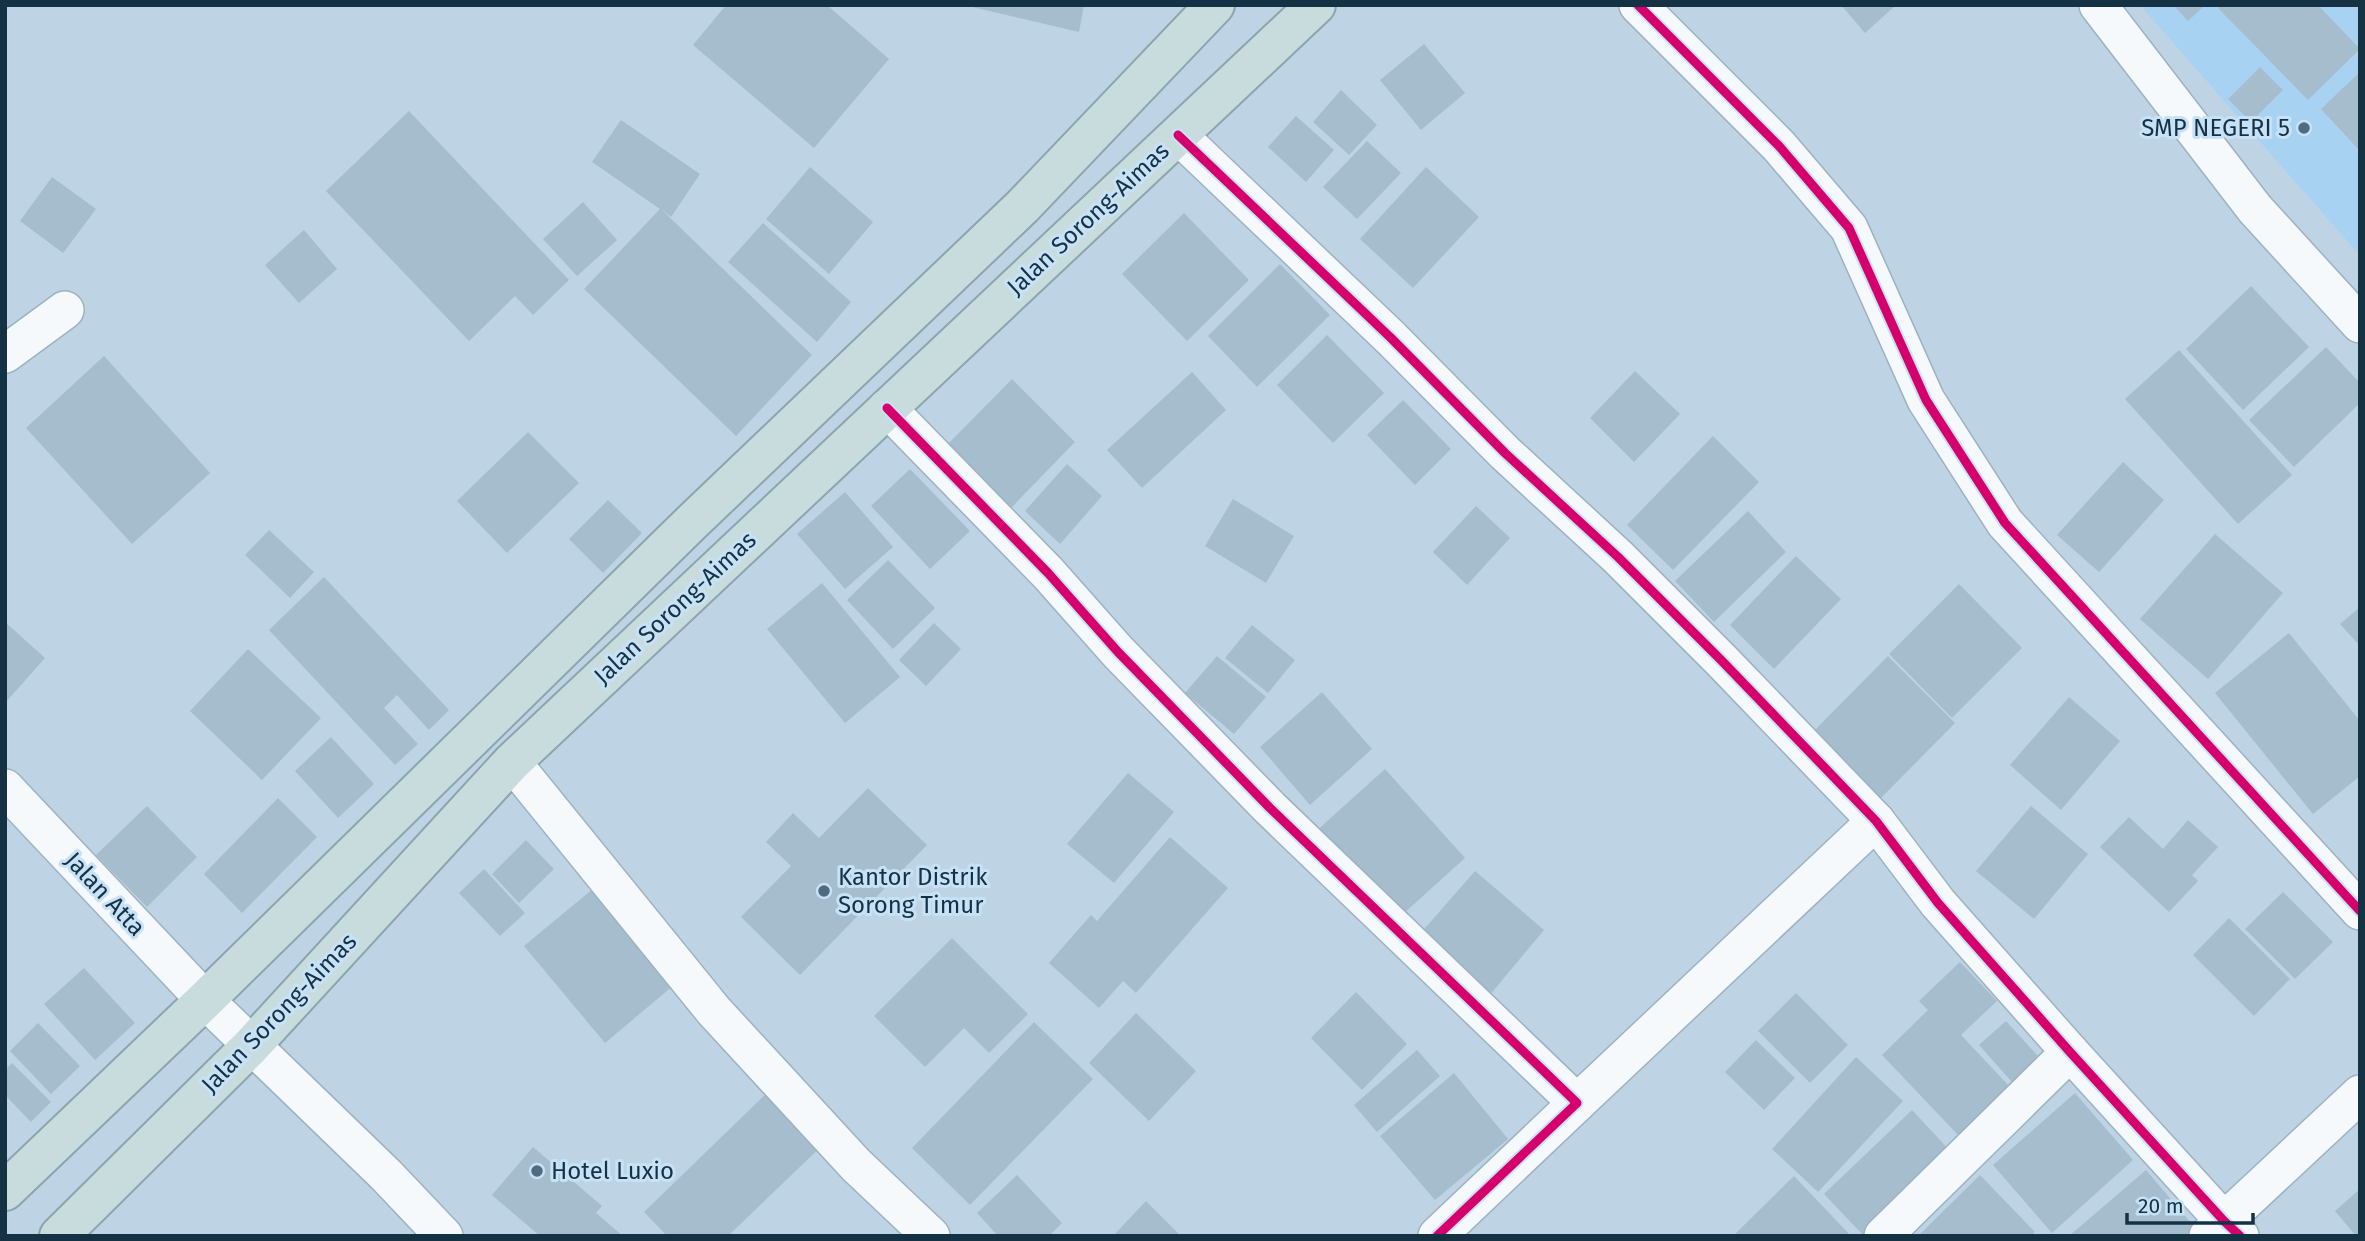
<svg xmlns="http://www.w3.org/2000/svg" width="2365" height="1241" viewBox="0 0 2365 1241" font-family="'Fira Sans',sans-serif">
<style>
.built{fill:#a7d2f2}
.building{fill:#a6bdce}
.lines{fill:none;stroke-linecap:round;stroke-linejoin:round}
.street-casing{stroke:#9bb2c3;stroke-width:40}
.highway-casing{stroke:#88a6ac;stroke-width:42}
.street{stroke:#f5f9fb;stroke-width:37}
.highway{stroke:#c9dcdd;stroke-width:38}
.cycleway-casing{stroke:#c7e2f6;stroke-width:13}
.cycleway{stroke:#d6006c;stroke-width:9}
.poi-dot{fill:#506b7d;stroke:#c7e2f6;stroke-width:2.5}
.labels{text-anchor:middle;dominant-baseline:central;stroke-width:6;stroke-linejoin:round;paint-order:stroke}
.poi-label{font-size:24px;fill:#153245;stroke:#c7e2f6;text-anchor:start}
.street-label{font-size:24px;fill:#153245;stroke:#c7e2f6}
</style>
<rect width="100%" height="100%" fill="#bed4e5"/>
<path class="built" d="M 2140,5 L 2360,5 L 2360,255 L 2355,250 Z"/>
<g class="building">
<path d="M 726,5 L 827,5 L 889,59 L 814,148 L 693,45 Z"/>
<path d="M 964,5 L 1084,5 L 1079,32 Z"/>
<path d="M 1841,5 L 1896,5 L 1865,33 Z"/>
<path d="M 2173,5 L 2205,5 L 2188,21 Z"/>
<path d="M 2222,5 L 2318,5 L 2360,49 L 2308,100 L 2218,8 Z"/>
<path d="M 1424,44 L 1465,93 L 1421,130 L 1380,80 Z"/>
<path d="M 2260,67 L 2283,90 L 2251,122 L 2228,99 Z"/>
<path d="M 2360,72 L 2360,151 L 2321,109 Z"/>
<path d="M 1341,90 L 1377,125 L 1349,155 L 1313,122 Z"/>
<path d="M 409,111 L 569,280 L 533,315 L 515,296 L 469,341 L 326,191 Z"/>
<path d="M 1296,116 L 1334,150 L 1306,182 L 1268,147 Z"/>
<path d="M 621,120 L 700,174 L 671,217 L 661,209 L 812,355 L 736,436 L 584,289 L 660,209 L 592,162 Z"/>
<path d="M 1367,141 L 1401,173 L 1357,219 L 1323,187 Z"/>
<path d="M 810,167 L 873,222 L 829,274 L 766,219 Z"/>
<path d="M 1426,167 L 1479,217 L 1413,288 L 1360,239 Z"/>
<path d="M 52,177 L 96,209 L 63,253 L 20,221 Z"/>
<path d="M 583,202 L 617,240 L 577,276 L 543,239 Z"/>
<path d="M 1184,213 L 1249,280 L 1187,341 L 1122,274 Z"/>
<path d="M 763,223 L 851,302 L 817,342 L 728,262 Z"/>
<path d="M 304,230 L 337,269 L 299,303 L 265,265 Z"/>
<path d="M 1280,264 L 1330,315 L 1257,387 L 1208,336 Z"/>
<path d="M 2251,286 L 2309,347 L 2243,410 L 2186,349 Z"/>
<path d="M 1327,335 L 1384,393 L 1333,443 L 1277,385 Z"/>
<path d="M 2326,347 L 2360,383 L 2360,403 L 2294,467 L 2249,420 Z"/>
<path d="M 2179,350 L 2292,475 L 2238,524 L 2125,399 Z"/>
<path d="M 104,356 L 210,473 L 132,544 L 26,428 Z"/>
<path d="M 1635,371 L 1680,414 L 1634,462 L 1590,418 Z"/>
<path d="M 1192,372 L 1226,410 L 1142,488 L 1107,450 Z"/>
<path d="M 1012,379 L 1075,442 L 1010,509 L 946,446 Z"/>
<path d="M 1403,400 L 1451,449 L 1415,485 L 1367,435 Z"/>
<path d="M 528,432 L 579,483 L 507,553 L 457,501 Z"/>
<path d="M 1713,436 L 1759,482 L 1673,570 L 1627,525 Z"/>
<path d="M 2123,462 L 2164,500 L 2099,572 L 2057,535 Z"/>
<path d="M 1067,464 L 1102,496 L 1060,544 L 1025,511 Z"/>
<path d="M 910,469 L 970,531 L 930,569 L 871,506 Z"/>
<path d="M 845,492 L 893,547 L 845,589 L 797,534 Z"/>
<path d="M 1233,499 L 1294,536 L 1266,583 L 1205,546 Z"/>
<path d="M 608,500 L 642,533 L 603,573 L 569,539 Z"/>
<path d="M 1476,506 L 1510,538 L 1467,585 L 1433,552 Z"/>
<path d="M 1748,511 L 1786,552 L 1714,622 L 1675,581 Z"/>
<path d="M 269,530 L 314,572 L 290,598 L 245,555 Z"/>
<path d="M 2215,534 L 2283,593 L 2208,679 L 2140,619 Z"/>
<path d="M 1796,556 L 1841,599 L 1774,669 L 1730,625 Z"/>
<path d="M 888,560 L 935,608 L 893,649 L 847,600 Z"/>
<path d="M 324,577 L 449,710 L 429,730 L 397,695 L 384,708 L 418,744 L 395,765 L 269,630 Z"/>
<path d="M 822,583 L 900,677 L 845,723 L 767,629 Z"/>
<path d="M 1959,584 L 2022,648 L 1952,718 L 1889,654 Z"/>
<path d="M 2360,607 L 2360,646 L 2340,624 Z"/>
<path d="M 5,622 L 45,658 L 5,703 Z"/>
<path d="M 934,623 L 961,649 L 926,686 L 899,660 Z"/>
<path d="M 1252,625 L 1295,660 L 1268,693 L 1225,658 Z"/>
<path d="M 2289,633 L 2360,721 L 2360,776 L 2313,814 L 2215,693 Z"/>
<path d="M 248,649 L 321,718 L 262,780 L 190,711 Z"/>
<path d="M 1217,656 L 1266,697 L 1234,734 L 1185,693 Z"/>
<path d="M 1888,656 L 1955,723 L 1880,799 L 1813,732 Z"/>
<path d="M 1322,692 L 1372,749 L 1310,805 L 1260,747 Z"/>
<path d="M 2069,697 L 2120,741 L 2061,810 L 2010,765 Z"/>
<path d="M 331,737 L 374,784 L 338,818 L 295,771 Z"/>
<path d="M 1385,769 L 1465,858 L 1393,923 L 1313,834 Z"/>
<path d="M 1128,773 L 1174,812 L 1114,883 L 1067,844 Z"/>
<path d="M 868,788 L 927,845 L 800,975 L 741,917 L 791,866 L 766,842 L 793,813 L 819,838 Z"/>
<path d="M 278,798 L 317,837 L 242,913 L 204,874 Z"/>
<path d="M 147,806 L 197,857 L 147,907 L 96,855 Z"/>
<path d="M 2031,806 L 2088,854 L 2034,919 L 1976,871 Z"/>
<path d="M 2129,817 L 2163,849 L 2188,820 L 2218,847 L 2192,875 L 2198,881 L 2169,912 L 2100,847 Z"/>
<path d="M 1170,837 L 1228,888 L 1136,993 L 1123,981 L 1099,1008 L 1049,963 L 1091,915 L 1097,921 Z"/>
<path d="M 526,840 L 554,869 L 519,903 L 492,874 Z"/>
<path d="M 484,869 L 525,913 L 500,936 L 459,893 Z"/>
<path d="M 1475,871 L 1544,930 L 1489,996 L 1419,935 Z"/>
<path d="M 594,888 L 674,985 L 605,1043 L 524,946 Z"/>
<path d="M 2283,892 L 2333,942 L 2295,979 L 2245,929 Z"/>
<path d="M 2229,918 L 2290,979 L 2254,1016 L 2193,955 Z"/>
<path d="M 952,938 L 1028,1014 L 989,1053 L 964,1028 L 925,1067 L 874,1016 Z"/>
<path d="M 1960,962 L 1997,1001 L 1961,1035 L 2010,1087 L 1959,1136 L 1882,1055 L 1928,1010 L 1919,1001 Z"/>
<path d="M 84,968 L 135,1023 L 95,1060 L 44,1004 Z"/>
<path d="M 1356,992 L 1407,1044 L 1362,1090 L 1311,1038 Z"/>
<path d="M 1796,993 L 1848,1045 L 1810,1083 L 1758,1031 Z"/>
<path d="M 1136,1013 L 1196,1071 L 1149,1121 L 1089,1063 Z"/>
<path d="M 2006,1021 L 2046,1065 L 2019,1090 L 1979,1045 Z"/>
<path d="M 1034,1022 L 1093,1079 L 970,1205 L 912,1148 Z"/>
<path d="M 38,1023 L 80,1066 L 51,1094 L 10,1051 Z"/>
<path d="M 1756,1040 L 1795,1078 L 1764,1110 L 1725,1072 Z"/>
<path d="M 1417,1050 L 1440,1076 L 1377,1132 L 1354,1105 Z"/>
<path d="M 1856,1057 L 1903,1101 L 1818,1192 L 1772,1149 Z"/>
<path d="M 12,1063 L 51,1102 L 31,1122 L 5,1095 L 5,1070 Z"/>
<path d="M 1454,1073 L 1508,1139 L 1435,1200 L 1380,1136 Z"/>
<path d="M 775,1085 L 828,1140 L 728,1236 L 667,1236 L 644,1212 Z"/>
<path d="M 2075,1093 L 2133,1160 L 2052,1233 L 1993,1165 Z"/>
<path d="M 1912,1110 L 1953,1154 L 1867,1236 L 1864,1236 L 1824,1194 Z"/>
<path d="M 533,1147 L 602,1206 L 596,1213 L 623,1236 L 540,1236 L 492,1195 Z"/>
<path d="M 2146,1170 L 2202,1236 L 2069,1236 Z"/>
<path d="M 1017,1175 L 1062,1223 L 1049,1236 L 998,1236 L 977,1213 Z"/>
<path d="M 1980,1175 L 2035,1232 L 2031,1236 L 1918,1236 Z"/>
<path d="M 1794,1176 L 1851,1236 L 1733,1236 Z"/>
<path d="M 2360,1189 L 2360,1236 L 2356,1236 L 2335,1211 Z"/>
<path d="M 1146,1201 L 1181,1236 L 1113,1236 Z"/>
</g>
<g class="lines">
<g class="street-casing">
<g id="street">
<path d="M 1638,5 L 1779,146 L 1849,228 L 1926,400 L 2005,523 L 2360,911"/>
<path d="M 2098,5 L 2255,209 L 2360,324"/>
<path d="M 1178,135 L 1391,338 L 1505,453 L 1618,557 L 1722,661 L 1876,821 L 1938,903 L 2070,1052 L 2224,1221 L 2240,1236"/>
<path d="M 5,354 L 65,310"/>
<path d="M 887,408 L 1048,573 L 1118,652 L 1270,808 L 1577,1103 L 1437,1236"/>
<path d="M 512,762 L 714,1011 L 856,1165 L 931,1236"/>
<path d="M 5,788 L 205,1000 L 386,1175 L 444,1236"/>
<path d="M 1577,1103 L 1876,821"/>
<path d="M 1883,1236 L 2070,1052"/>
<path d="M 2208,1236 L 2360,1094"/>
</g>
</g>
<g class="highway-casing">
<g id="highway">
<path d="M 5,1191 L 205,1000 L 691,523 L 1022,207 L 1215,5"/>
<path d="M 59,1236 L 251,1046 L 512,762 L 1316,5"/>
</g>
</g>
<use href="#street" class="street"/>
<use href="#highway" class="highway"/>
<g class="cycleway-casing">
<g id="cycleway">
<path d="M 1638,5 L 1779,146 L 1849,228 L 1926,400 L 2005,523 L 2360,911"/>
<path d="M 1178,135 L 1391,338 L 1505,453 L 1618,557 L 1722,661 L 1876,821 L 1938,903 L 2070,1052 L 2224,1221 L 2240,1236"/>
<path d="M 887,408 L 1048,573 L 1118,652 L 1270,808 L 1577,1103 L 1437,1236"/>
</g>
</g>
<use href="#cycleway" class="cycleway"/>
</g>
<g class="poi-dot">
<circle cx="2304" cy="128" r="7"/>
<circle cx="824" cy="891" r="7"/>
<circle cx="537" cy="1171" r="7"/>
</g>
<g class="labels">
<g class="poi-label">
<text x="2290" y="128" text-anchor="end">SMP NEGERI 5</text>
<text x="838" y="877">Kantor Distrik<tspan x="838" dy="28">Sorong Timur</tspan></text>
<text x="551" y="1171">Hotel Luxio</text>
</g>
<g class="street-label">
<text transform="translate(1088 219) rotate(-43)">Jalan Sorong-Aimas</text>
<text transform="translate(675 608) rotate(-43)">Jalan Sorong-Aimas</text>
<text transform="translate(105 894) rotate(47)">Jalan Atta</text>
<text transform="translate(279 1013) rotate(-46)">Jalan Sorong-Aimas</text>
</g>
</g>
<rect width="2365" height="1241" fill="none" stroke="#153245" stroke-width="14"/>
<path d="M2127 1213v10h126v-10" fill="none" stroke="#153245" stroke-width="3.5"/>
<text x="2138" y="1213" font-size="21" fill="#153245" stroke="#c7e2f6" stroke-width="5" paint-order="stroke">20 m</text>
</svg>
